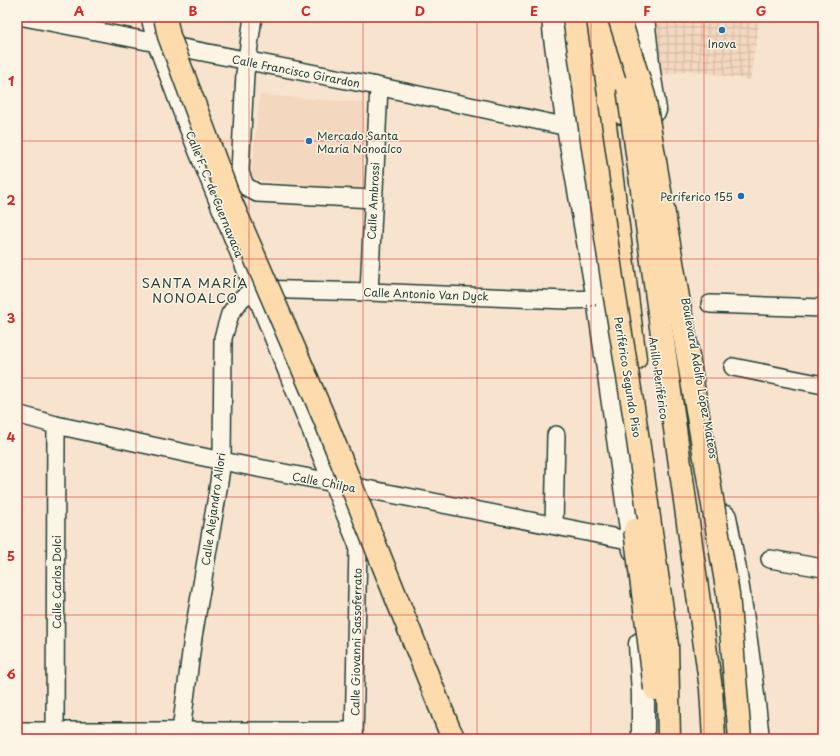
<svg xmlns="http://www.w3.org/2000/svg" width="840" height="756" viewBox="0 0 840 756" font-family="'Playpen Sans',sans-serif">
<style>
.built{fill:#f3d7be}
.industrial{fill:url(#industrial-grid)}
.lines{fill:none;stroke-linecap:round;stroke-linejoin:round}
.street-casing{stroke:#1f3d34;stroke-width:20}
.secondary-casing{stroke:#1f3d34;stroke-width:25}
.highway-casing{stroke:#1f3d34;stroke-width:25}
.path{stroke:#1f3d34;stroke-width:2.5;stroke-dasharray:1 3;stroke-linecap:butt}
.street{stroke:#fcf5e5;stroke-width:17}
.secondary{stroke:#fcf5e5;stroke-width:22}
.highway{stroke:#fedbac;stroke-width:22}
.highway-bridge-casing{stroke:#1f3d34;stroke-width:25;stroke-linecap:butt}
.path-bridge{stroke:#1f3d34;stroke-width:2.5;stroke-dasharray:1 3;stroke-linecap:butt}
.highway-bridge{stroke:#fedbac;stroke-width:22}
.grid{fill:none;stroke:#d62828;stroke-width:1;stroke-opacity:0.55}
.poi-dot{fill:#1f6fb2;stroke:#fcf5e5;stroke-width:1.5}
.labels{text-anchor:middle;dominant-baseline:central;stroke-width:3;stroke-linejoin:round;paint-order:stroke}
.poi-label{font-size:11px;fill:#1f3d34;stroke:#fcf5e5}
.street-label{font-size:11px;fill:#1f3d34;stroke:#fcf5e5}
.quarter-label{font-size:13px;letter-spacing:1px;fill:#1f3d34;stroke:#fcf5e5}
.neatline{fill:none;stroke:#d62828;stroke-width:1.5}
.grid-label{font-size:13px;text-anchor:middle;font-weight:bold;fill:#d62828}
</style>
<defs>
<pattern id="industrial-grid" width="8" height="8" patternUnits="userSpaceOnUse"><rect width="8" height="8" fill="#f3d7be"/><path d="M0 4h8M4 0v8" fill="none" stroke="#d0b9a4"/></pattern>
</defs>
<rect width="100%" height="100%" fill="#f7e3ce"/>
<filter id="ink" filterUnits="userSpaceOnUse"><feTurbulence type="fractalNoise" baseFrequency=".025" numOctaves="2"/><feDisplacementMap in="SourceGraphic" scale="8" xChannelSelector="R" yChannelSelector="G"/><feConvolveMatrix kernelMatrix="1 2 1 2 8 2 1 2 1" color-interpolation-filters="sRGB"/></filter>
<g filter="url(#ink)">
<path class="built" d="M 260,95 L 365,103 L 361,192 L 251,179 Z"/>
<path class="industrial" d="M 651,17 L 760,17 L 750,80 L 689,70 L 658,76 Z"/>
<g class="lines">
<g class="street-casing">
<g id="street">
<path d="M 24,17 L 372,85 L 568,127"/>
<path d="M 150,17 L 156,42 L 185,120 L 358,546 L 354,739"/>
<path d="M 253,17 L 245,74 L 240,172 L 245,186 L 257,193 L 373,199"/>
<path d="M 369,292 L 379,87"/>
<path d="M 710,304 L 823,308"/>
<path d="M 733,367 L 823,385"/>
<path d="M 17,414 L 56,425 L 222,461 L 633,541"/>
<path d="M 554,525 L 556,435"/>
<path d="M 770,559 L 823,568"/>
<path d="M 17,731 L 354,731"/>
<path d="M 55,739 L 56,425"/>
<path d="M 181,739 L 181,731 L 193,637 L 217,496 L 222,461 L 223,338 L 230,314 L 241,299 L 254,289 L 369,292 L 566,300 L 598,299"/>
</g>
</g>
<g class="secondary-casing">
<g id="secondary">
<path d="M 553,17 L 555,38 L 568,127 L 598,299 L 634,550"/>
<path d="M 643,17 L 649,72 L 655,110"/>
<path d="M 725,517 C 740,590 750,664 758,739"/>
<path d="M 640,644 L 643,694 L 643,739"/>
</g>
</g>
<g class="highway-casing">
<g id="highway">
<path d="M 592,17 L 605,125 L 635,359"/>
<path d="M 608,17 L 622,113"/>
</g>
</g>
<path class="path" d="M 17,348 L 20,400"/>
<use href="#street" class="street"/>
<use href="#secondary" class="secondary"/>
<use href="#highway" class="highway"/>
<g class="highway-bridge-casing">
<g id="highway-bridge">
<path d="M 165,17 L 169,36 L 228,195 L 325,420 L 449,729 L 454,739"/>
<path d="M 574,17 L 613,285 L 636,426 L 667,645 L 669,739"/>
<path d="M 619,17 L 644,96 L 728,594 L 740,739"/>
<path d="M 628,88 L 711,689 L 714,739"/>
<path d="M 635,530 L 655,689"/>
</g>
</g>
<path class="path-bridge" d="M 587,306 L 599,305"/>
<use href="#highway-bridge" class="highway-bridge"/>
</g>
</g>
<path class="grid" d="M 136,17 L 136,739M 249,17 L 249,739M 363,17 L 363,739M 477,17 L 477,739M 591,17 L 591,739M 704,17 L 704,739M 17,141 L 823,141M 17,259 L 823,259M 17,378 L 823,378M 17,497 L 823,497M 17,615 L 823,615"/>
<g class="poi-dot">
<circle cx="722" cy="30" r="4"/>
<circle cx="309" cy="141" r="4"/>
<circle cx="741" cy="196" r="4"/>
</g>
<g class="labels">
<g class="poi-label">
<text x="722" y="43">Inova</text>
<text x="317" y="135" text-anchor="start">Mercado Santa<tspan x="317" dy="13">María Nonoalco</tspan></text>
<text x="733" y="196" text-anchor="end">Periferico 155</text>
</g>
<g class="street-label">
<text transform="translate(296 71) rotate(11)">Calle Francisco Girardon</text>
<text transform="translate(215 194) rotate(68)">Calle F. C. de Cuernavaca</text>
<text transform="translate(373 201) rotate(-87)">Calle Ambrossi</text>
<text transform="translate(426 294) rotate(2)">Calle Antonio Van Dyck</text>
<text transform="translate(628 377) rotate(81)">Periférico Segundo Piso</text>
<text transform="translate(659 378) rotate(82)">Anillo Periférico</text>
<text transform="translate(700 378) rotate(80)">Boulevard Adolfo López Mateos</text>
<text transform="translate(324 482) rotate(11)">Calle Chilpa</text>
<text transform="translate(213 509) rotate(-82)">Calle Alejandro Allori</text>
<text transform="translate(56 582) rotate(-90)">Calle Carlos Dolci</text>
<text transform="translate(356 642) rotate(-89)">Calle Giovanni Sassoferrato</text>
</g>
<g class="quarter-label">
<text x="195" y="282">SANTA MARÍA<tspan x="195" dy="15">NONOALCO</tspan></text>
</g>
</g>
<rect width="840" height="756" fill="none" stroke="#fcf5e5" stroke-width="44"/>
<rect x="22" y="22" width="796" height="712" class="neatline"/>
<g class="grid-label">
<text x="79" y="16">A</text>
<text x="193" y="16">B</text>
<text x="306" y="16">C</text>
<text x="420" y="16">D</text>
<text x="534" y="16">E</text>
<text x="647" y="16">F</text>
<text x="761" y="16">G</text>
<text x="11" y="86">1</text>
<text x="11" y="205">2</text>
<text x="11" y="323">3</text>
<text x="11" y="442">4</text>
<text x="11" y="561">5</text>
<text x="11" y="679">6</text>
</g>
</svg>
